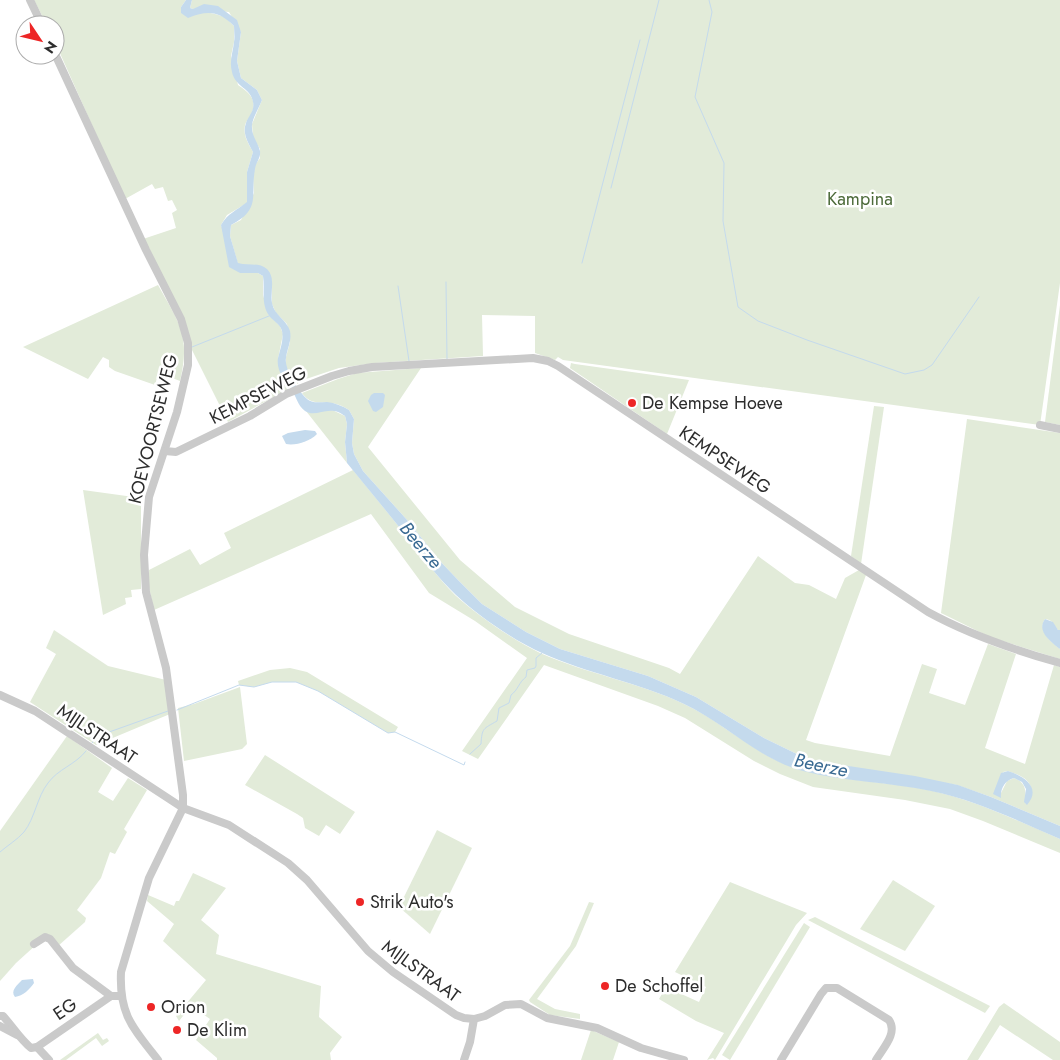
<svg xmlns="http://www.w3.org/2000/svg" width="1060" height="1060" viewBox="0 0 1060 1060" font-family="Jost,sans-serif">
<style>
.green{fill:#e2ebd9;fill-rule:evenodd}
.water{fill:#c4daed}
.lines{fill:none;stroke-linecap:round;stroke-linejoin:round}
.stream{stroke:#c4daed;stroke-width:1}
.minor{stroke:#cacaca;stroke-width:8}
.poi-dot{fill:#ed2626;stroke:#fff;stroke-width:2}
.labels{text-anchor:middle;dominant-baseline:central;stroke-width:5;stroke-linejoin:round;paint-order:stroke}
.park-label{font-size:18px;fill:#4c6a39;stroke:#fff}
.street-label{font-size:18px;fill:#2d2d2d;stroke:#fff}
.poi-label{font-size:18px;fill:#2d2d2d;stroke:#fff;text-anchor:start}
.water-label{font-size:19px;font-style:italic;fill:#386992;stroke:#fff}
</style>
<rect width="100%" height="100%" fill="#fff"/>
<g class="green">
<path d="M 34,0 L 186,0 L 181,7 L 215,14 L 225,17 L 234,26 L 234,42 L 231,56 L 238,85 C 250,93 258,100 251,115 C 249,118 246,121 245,125 C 243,136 248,143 253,152 L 247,172 L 247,203 L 227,215 L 221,225 L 240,273 L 258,273 L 263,276 L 263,295 L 269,315 L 280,326 L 283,334 L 278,359 L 287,385 L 290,388 L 228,422 L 191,348 L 143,239 L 176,228 L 172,213 L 177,210 L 172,200 L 168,201 L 163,187 L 155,189 L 152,184 L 125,199 L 55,42 L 55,25 L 47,25 Z"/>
<path d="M 192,0 L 1060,0 L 1060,283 L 1040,425 L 563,360 L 558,357 L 555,360 L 535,353 L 535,316 L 482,315 L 483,356 L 375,363 L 339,368 L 303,380 L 297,384 L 286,367 L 286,357 L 290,342 L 287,324 L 276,313 L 272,304 L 272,281 L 253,265 L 246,266 L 238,264 L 230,236 L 231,225 L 241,220 L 254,193 L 253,178 L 255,165 L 260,158 L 260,149 L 253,138 L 252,124 L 262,100 L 257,90 L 241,78 L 237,61 L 241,32 L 229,12 L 193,9 L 190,8 Z"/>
<path d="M 158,285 C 179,323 191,336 180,381 L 167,376 L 168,371 L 160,367 L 155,385 L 115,371 L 109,367 L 109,360 L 103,357 L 88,379 L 23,347 Z"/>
<path d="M 1060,305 L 1060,425 L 1045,422 Z"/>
<path d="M 571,363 L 575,364 L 689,380 L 667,434 L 570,368 Z"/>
<path d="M 421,368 L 368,447 L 460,560 L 515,607 L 569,634 L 669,668 L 680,674 L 758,556 L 795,583 L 809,585 L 836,599 L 845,578 L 859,570 L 866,575 L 806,740 L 815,743 L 890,756 L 922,664 L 937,669 L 929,693 L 965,705 L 988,644 L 1016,654 L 985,748 L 1025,764 L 1054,665 L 1060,667 L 1060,826 L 991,797 L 957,785 L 822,762 L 803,757 L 764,738 L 696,697 L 648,676 L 560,649 L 526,632 L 482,604 L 458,580 L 439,560 L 408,521 L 363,471 L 354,454 L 352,443 L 354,419 L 349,410 C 343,406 336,403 329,403 C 317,402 310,404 302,393 L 338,379 L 357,373 ZM 1008,771 C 1019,775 1027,777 1031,787 L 1025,804 C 1026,792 1027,783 1014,778 L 1007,781 L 1001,793 L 994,794 L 1003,772 Z"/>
<path d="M 874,406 L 884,407 L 861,564 L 851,556 Z"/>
<path d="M 330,409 L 345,416 L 347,424 L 345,442 L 347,463 L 306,411 L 314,413 Z"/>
<path d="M 967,419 L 1060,433 L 1060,630 L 1058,630 C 1053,624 1053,620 1045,619 C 1037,631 1051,642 1060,649 L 1060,659 L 990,637 L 941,613 Z"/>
<path d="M 353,470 C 372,494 392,517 410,541 C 425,559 438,578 455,595 C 477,615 513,640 540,653 C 587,674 638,682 684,704 C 725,723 758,758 802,770 C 845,782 890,781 933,791 C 977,801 1018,821 1060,839 L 1060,853 L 983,821 L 950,809 L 905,800 L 813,787 L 780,774 L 754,761 L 685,718 L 658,706 L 544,665 L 478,759 L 462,751 L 527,658 L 475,621 L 429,593 L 371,514 L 154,610 L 149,587 L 149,570 L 190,549 L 200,565 L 231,548 L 224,533 Z"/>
<path d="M 83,490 L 141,498 L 141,589 L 131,590 L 132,597 L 125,598 L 126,604 L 103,615 Z"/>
<path d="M 54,630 L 108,666 L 166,680 L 170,714 L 96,745 L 30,702 L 56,654 L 46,648 Z"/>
<path d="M 290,668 L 307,672 L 398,727 L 395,732 L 388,733 L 318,691 L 296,682 L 272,682 L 254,687 L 239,685 L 238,681 L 270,670 Z"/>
<path d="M 240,687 L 247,744 L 242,749 L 184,761 L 178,708 L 194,704 Z"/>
<path d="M 67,736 L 112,768 L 98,792 L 113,801 L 128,778 L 147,790 L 124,829 L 127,832 L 115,854 L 110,852 L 101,878 L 77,910 L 86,918 L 85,922 L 58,946 L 48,934 L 16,963 L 0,981 L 0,831 Z"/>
<path d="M 265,755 L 355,812 L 340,834 L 326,825 L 319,836 L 305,828 L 303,818 L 297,814 L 245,785 Z"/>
<path d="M 437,830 L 472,848 L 430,934 L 399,907 Z"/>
<path d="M 193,873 L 226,888 L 201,920 L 219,935 L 216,954 L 321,986 L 319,1017 L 342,1037 L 330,1053 L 331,1060 L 217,1060 L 217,1058 L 196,1040 L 210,1019 L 191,1006 L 179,1021 L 176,1016 L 206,980 L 163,941 L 174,924 L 147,901 L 148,895 L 174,906 L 176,901 L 179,901 Z"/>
<path d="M 893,880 L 935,906 L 905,951 L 860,929 Z"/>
<path d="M 730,882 L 807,913 L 796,925 L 715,1060 L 713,1058 L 707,1060 L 724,1033 L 696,1021 L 659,999 L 666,987 L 699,1002 L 706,987 L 675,972 Z"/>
<path d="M 589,902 L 594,903 L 576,946 L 537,999 L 555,1009 L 580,1014 L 580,1019 L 550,1015 L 530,1002 L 529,1000 L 570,946 Z"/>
<path d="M 815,917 L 990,1006 L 985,1013 L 808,920 Z"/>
<path d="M 804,923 L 810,927 L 730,1060 L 722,1055 Z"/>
<path d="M 1004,1003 L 1060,1042 L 1060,1060 L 1053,1060 L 1000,1025 L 978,1060 L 967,1060 L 999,1007 Z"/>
<path d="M 591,1030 L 619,1042 L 613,1060 L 581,1060 Z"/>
<path d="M 98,1033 L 103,1040 L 107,1038 L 109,1041 L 102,1046 L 96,1038 L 66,1060 L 60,1060 Z"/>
</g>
<g class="water">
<path d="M 186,0 L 192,0 L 190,8 L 193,9 L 204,4 L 218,6 L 237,20 L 241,32 L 237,61 L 241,78 L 257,90 L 262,100 C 259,108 253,117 252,125 C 251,136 258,142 260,151 C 261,158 256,162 255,169 C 250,196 262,209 231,225 L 230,236 L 238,263 C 248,266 259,262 267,269 C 276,278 270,292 272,303 C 274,315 287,320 290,331 C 292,341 287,349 286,358 C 284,369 298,390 306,398 C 312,404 320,402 327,402 C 335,403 343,406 349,410 L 354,419 L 352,443 L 354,454 L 363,471 L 408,521 L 439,560 L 458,580 L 482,604 L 526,632 L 560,649 L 648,676 L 696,697 L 764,738 L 803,757 L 822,762 L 915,776 L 958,785 L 991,797 L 1060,826 L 1060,839 C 1018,821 976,800 931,791 C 889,782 845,782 803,771 C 758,759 725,723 684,704 C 638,682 588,674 542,653 C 515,641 478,616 456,595 C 439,579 425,560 410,541 C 390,515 368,489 347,463 L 345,442 L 347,424 L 345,416 C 328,403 317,419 305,411 C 297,405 296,395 291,389 C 284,380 276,370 278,358 C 280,349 284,340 282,331 C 280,323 272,321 268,314 C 261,302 265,289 263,276 L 258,273 L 240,273 L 229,267 L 221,225 C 228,213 236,211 247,202 L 247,172 L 253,152 C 248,143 242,133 246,123 C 248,116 255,111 253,102 C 251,88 235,87 232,72 C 229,61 233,52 234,42 C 235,37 234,31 234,26 C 219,11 208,10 188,18 L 181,13 L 181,7 Z"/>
<path d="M 374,393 L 383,393 L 385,395 L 383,407 L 376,412 L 373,411 L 368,401 L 371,395 Z"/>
<path d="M 305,430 L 315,431 L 317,434 C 310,441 296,446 286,444 L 282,436 L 288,433 Z"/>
<path d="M 1045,619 L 1053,622 L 1058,630 L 1060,630 L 1060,649 C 1051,642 1036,631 1045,619 Z"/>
<path d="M 1008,771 C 1024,776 1042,788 1027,805 L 1024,802 L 1026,789 L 1022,782 L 1014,778 C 1005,780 1000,789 1001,798 L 993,794 L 1001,773 Z"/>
<path d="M 33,979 L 34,983 C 30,989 23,996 15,997 C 10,991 17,985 22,980 Z"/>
</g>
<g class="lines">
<g class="stream">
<path d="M 709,0 L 712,12 L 695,97 L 724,163 L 723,221 L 738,307 L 758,321 L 807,340 L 905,374 L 924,370 L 932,365 L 979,297"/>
<path d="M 611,188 L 659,0"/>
<path d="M 582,263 L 640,40"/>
<path d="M 446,282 L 447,359"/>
<path d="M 398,286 L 409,361"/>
<path d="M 192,347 L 269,316"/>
<path d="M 177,710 L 239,685 L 254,687 L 272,682 L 296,682 L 318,691 L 388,733 L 395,732 L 464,765 L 465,762"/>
<path d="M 92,743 L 98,736 L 168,711"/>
<path d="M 470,754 L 481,744 C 482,728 483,729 497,721 L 499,708 L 509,703 L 511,695 C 518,690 519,682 526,677 L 527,670 L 535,668 L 536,666 L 536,658 L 542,653"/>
<path d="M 0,852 C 8,845 17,840 24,832 C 35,818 37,797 48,783 C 58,769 75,765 86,751"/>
</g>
<g class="minor">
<path d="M 30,0 L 42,25"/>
<path d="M 55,54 L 146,250 L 181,319 L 188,343 L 188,365 L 177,412 L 149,497 L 144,555 L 146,592 L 166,668 L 183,795 L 183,808 L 149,878 L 121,972 C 119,1015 133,1028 158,1060"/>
<path d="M 1040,425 L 1060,429"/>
<path d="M 165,451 L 176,452 L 250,416 L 286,394 L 332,376 L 349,371 L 372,367 L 533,358 L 548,361 L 558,366 L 928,612 C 970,635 1014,650 1060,663"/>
<path d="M 0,695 L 35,711 L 183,808 L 229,825 L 288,863 L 307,880 L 368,951 L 393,972 L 456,1015 L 464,1018 L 474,1019 L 485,1016 L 505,1005 L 521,1004 L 547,1018 L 597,1028 L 641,1048 L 684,1060"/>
<path d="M 34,944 L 45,937 L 50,939 L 73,968 L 111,996"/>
<path d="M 0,1016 L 3,1016 C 13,1027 20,1039 31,1048 L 37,1047"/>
<path d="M 0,1026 L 17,1035"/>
<path d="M 49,1060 L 37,1047 L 111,996 L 121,996"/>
<path d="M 464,1060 L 470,1042 L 474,1019"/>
<path d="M 781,1060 L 821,994 L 826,988 L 837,988 L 889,1020 C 898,1033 883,1048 876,1060"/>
</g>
</g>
<g class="poi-dot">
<circle cx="632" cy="403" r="5"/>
<circle cx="360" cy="902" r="5"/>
<circle cx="605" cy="986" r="5"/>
<circle cx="151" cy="1007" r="5"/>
<circle cx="177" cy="1030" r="5"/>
</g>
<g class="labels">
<g class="park-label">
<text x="860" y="199">Kampina</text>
</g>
<g class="street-label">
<text transform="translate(258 395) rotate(-27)">KEMPSEWEG</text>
<text transform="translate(153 429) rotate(-76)">KOEVOORTSEWEG</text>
<text transform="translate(725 460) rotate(34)">KEMPSEWEG</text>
<text transform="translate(97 734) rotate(34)">MIJLSTRAAT</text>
<text transform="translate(421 971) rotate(36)">MIJLSTRAAT</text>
<text transform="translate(65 1009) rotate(-34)">EG</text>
</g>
<g class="poi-label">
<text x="642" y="403">De Kempse Hoeve</text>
<text x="370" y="902">Strik Auto's</text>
<text x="615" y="986">De Schoffel</text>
<text x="161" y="1007">Orion</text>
<text x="187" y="1030">De Klim</text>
</g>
<g class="water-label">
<text transform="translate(421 545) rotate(50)">Beerze</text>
<text transform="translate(821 765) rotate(12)">Beerze</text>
</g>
</g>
<g transform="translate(40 40) rotate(125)"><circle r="24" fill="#ffffff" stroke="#ababab"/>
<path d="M0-4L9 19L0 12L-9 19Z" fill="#ed2626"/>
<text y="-8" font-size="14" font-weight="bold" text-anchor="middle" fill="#2d2d2d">N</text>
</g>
</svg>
